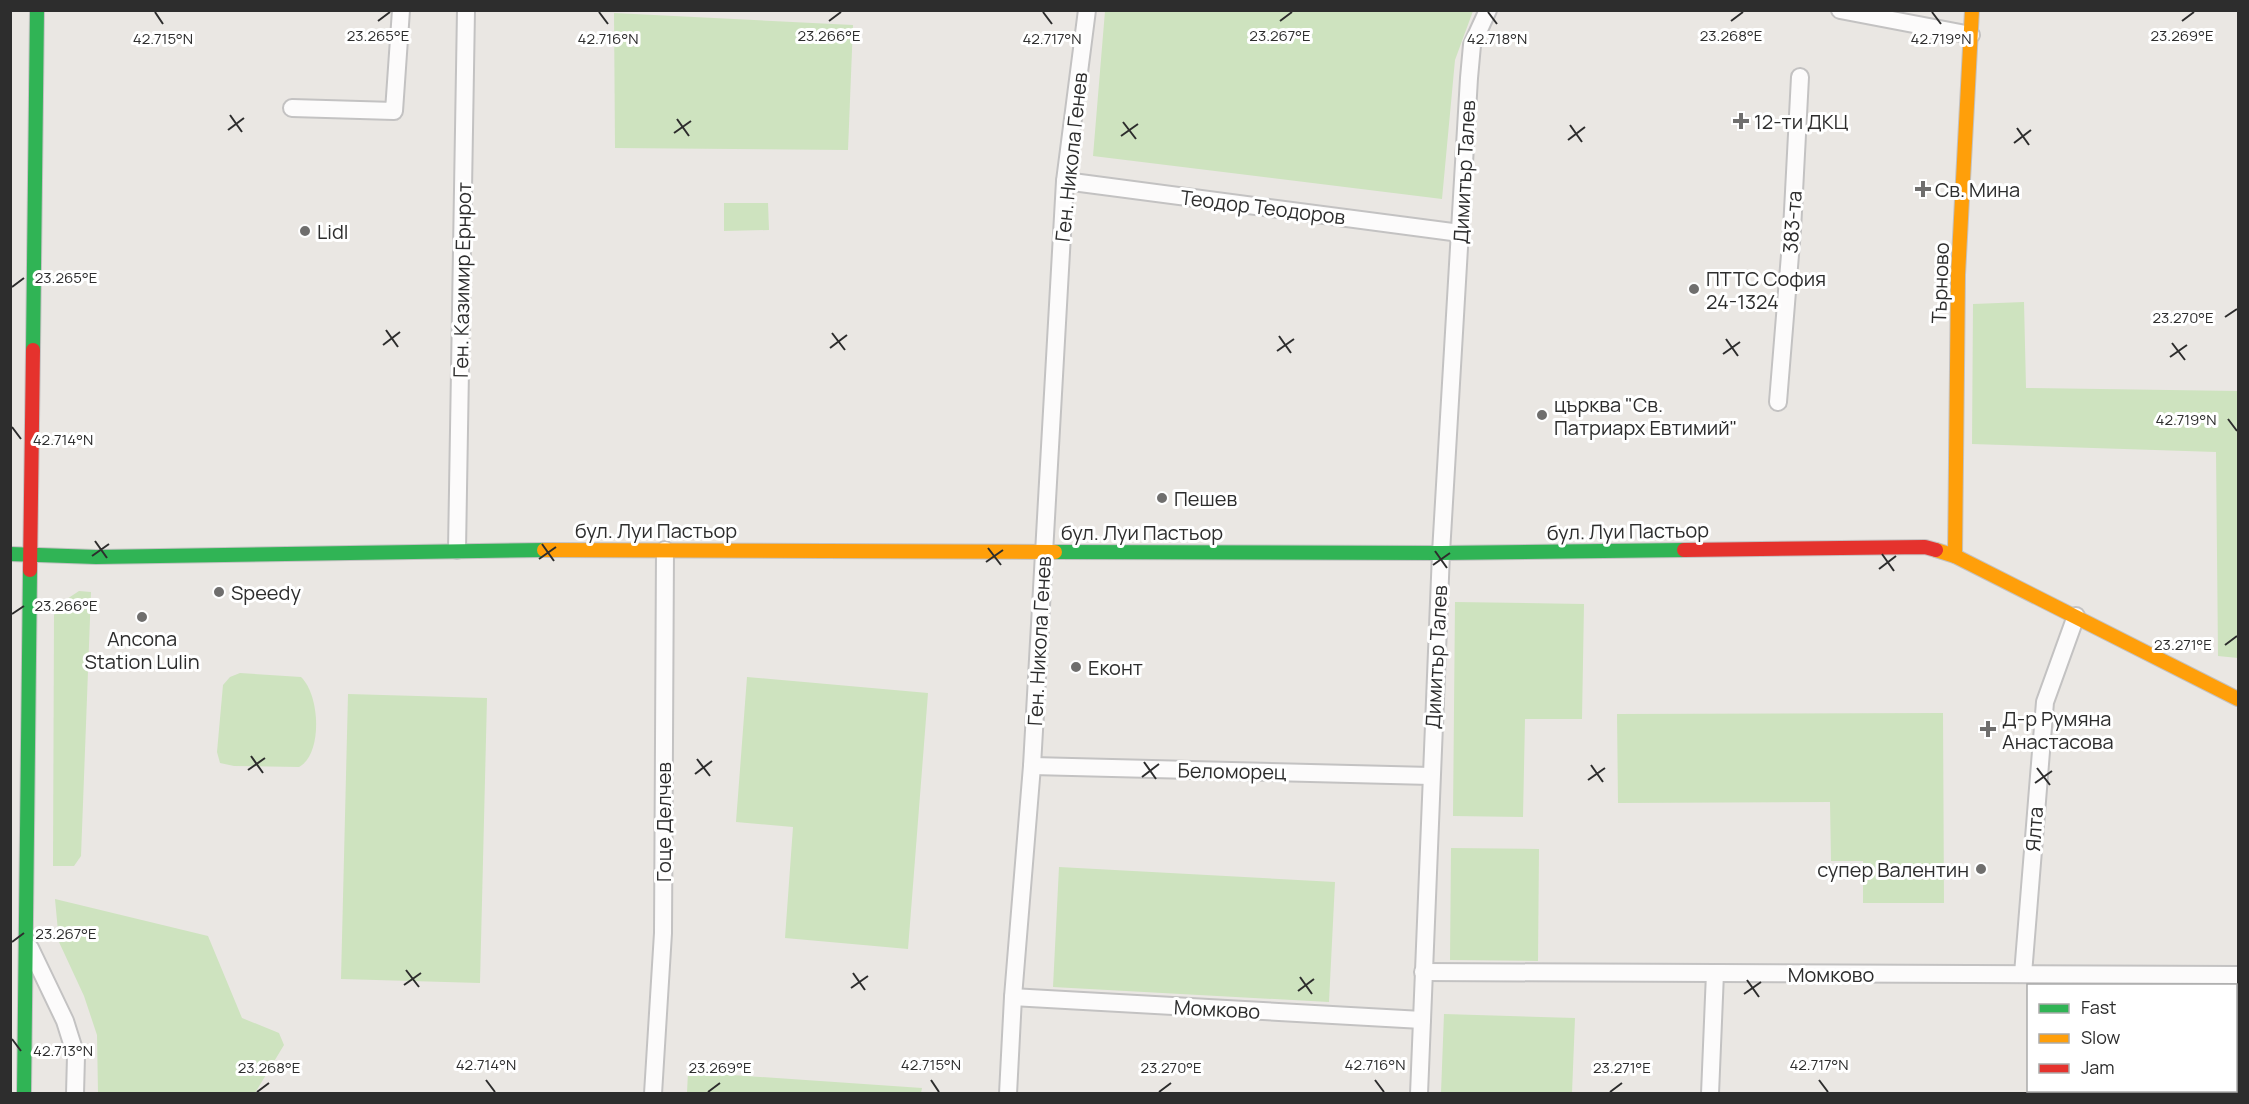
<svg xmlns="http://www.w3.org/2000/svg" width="2249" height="1104" viewBox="0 0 2249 1104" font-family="Manrope,sans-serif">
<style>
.green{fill:#cee3bf}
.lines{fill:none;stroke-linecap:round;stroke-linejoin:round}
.street-casing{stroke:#c3c2c2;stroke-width:20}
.fast-casing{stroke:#c3c2c2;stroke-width:16}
.slow-casing{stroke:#c3c2c2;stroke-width:16}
.jam-casing{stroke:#c3c2c2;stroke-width:16}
.street{stroke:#fcfbfb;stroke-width:16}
.fast{stroke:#30b455;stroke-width:14}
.slow{stroke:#ff9f0a;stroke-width:14}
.jam{stroke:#e5322d;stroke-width:14}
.ticks{fill:none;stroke:#2d2d2d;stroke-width:2}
.poi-dot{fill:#6f6e6d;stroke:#fff;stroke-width:2}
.labels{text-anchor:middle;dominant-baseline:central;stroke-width:6;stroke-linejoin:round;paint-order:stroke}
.poi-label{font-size:20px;fill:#2d2d2d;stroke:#fff;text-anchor:start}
.street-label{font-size:20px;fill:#2d2d2d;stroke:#fff}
.ticks-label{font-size:15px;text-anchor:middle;fill:#2d2d2d;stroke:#fff;stroke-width:6;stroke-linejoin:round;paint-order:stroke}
</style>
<rect width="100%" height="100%" fill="#eae7e3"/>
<g class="green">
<path d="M 1105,11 L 1473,11 L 1455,60 L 1442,199 L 1093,156 Z"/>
<path d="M 614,13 L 853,25 L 848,150 L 615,148 Z"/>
<path d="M 724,203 L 768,203 L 769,230 L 724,231 Z"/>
<path d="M 2024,302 L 2026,388 L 2238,391 L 2238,658 L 2218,656 L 2216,452 L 1972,444 L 1973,304 Z"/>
<path d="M 79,591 L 91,592 L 81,856 L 74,866 L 53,866 L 54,615 L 61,603 Z"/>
<path d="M 1455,602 L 1584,604 L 1582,719 L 1525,719 L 1523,817 L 1453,816 Z"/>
<path d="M 240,673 L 301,677 C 320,695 323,754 299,767 L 234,766 L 220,763 L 217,752 L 223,685 L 230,677 Z"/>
<path d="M 747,677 L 928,693 L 908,949 L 785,938 L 793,827 L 736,822 Z"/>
<path d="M 348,694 L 487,698 L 480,983 L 341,979 Z"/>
<path d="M 1943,713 L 1944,903 L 1863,903 L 1863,861 L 1831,861 L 1830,802 L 1618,803 L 1617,714 Z"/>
<path d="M 1451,848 L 1539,849 L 1538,961 L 1450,960 Z"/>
<path d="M 1059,867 L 1335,882 L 1329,1002 L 1053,987 Z"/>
<path d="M 55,899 L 208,936 L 242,1018 L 279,1033 L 284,1045 L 255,1093 L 98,1093 L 97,1035 L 84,996 L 59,942 Z"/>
<path d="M 1444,1014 L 1575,1018 L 1572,1093 L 1441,1093 Z"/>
<path d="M 688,1072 L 922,1088 L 921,1093 L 687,1093 Z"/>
<path d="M 2216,1091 L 2216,1094 L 2035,1093 Z"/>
</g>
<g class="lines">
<g class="street-casing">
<g id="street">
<path d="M 1840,10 L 1971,35"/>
<path d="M 292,108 L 394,111 L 401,10"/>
<path d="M 1065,181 L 1460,233"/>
<path d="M 1778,402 L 1792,230 L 1800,77"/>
<path d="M 457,550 L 466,10"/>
<path d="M 1032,766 L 1431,776"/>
<path d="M 30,948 L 65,1021 L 76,1056 L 75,1094"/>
<path d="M 1423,972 L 2238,975"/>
<path d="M 2023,974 L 2045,702 L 2076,616"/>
<path d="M 1013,997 L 1422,1020"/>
<path d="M 653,1094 L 663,933 L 665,550"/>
<path d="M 1008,1094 L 1013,997 L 1032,766 L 1065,181 L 1087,10"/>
<path d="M 1419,1094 L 1441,553 L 1469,78 L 1472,45 L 1488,10"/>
<path d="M 1710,1094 L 1715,973"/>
</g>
</g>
<g class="fast-casing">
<g id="fast">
<path d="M 33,350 L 37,10"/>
<path d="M 1055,552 L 1441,553 L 1684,550"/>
<path d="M 10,554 L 96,557 L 544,550"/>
<path d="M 24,1094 L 30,570"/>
</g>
</g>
<g class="slow-casing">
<g id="slow">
<path d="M 544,550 L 1055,552"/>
<path d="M 1936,550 L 1955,556 L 2238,699"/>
<path d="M 1955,556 L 1958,275 L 1972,10"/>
</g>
</g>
<g class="jam-casing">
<g id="jam">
<path d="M 1684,550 L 1925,547 L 1936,550"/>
<path d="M 30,570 L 33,350"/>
</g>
</g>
<use href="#street" class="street"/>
<use href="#fast" class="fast"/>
<use href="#slow" class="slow"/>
<use href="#jam" class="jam"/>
</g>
<path class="ticks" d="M 155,12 L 163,24M 599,12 L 608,24M 1043,12 L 1052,24M 1488,12 L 1497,24M 1932,12 L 1941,24M 378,21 L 390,12M 829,21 L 841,12M 1280,21 L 1292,12M 1731,21 L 1743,12M 2182,21 L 2194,12M 230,115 L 242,132M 677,119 L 689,136M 1123,122 L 1136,139M 1570,125 L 1582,142M 2017,128 L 2029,145M 228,130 L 244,118M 674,133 L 691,121M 1121,136 L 1138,124M 1568,140 L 1585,127M 2014,143 L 2031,130M 12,287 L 24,278M 2225,317 L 2237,309M 386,330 L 398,347M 832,333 L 845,350M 1279,336 L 1291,353M 1726,339 L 1738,356M 2172,343 L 2185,360M 383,345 L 400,332M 830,348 L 847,335M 1277,351 L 1294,339M 1723,354 L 1740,342M 2170,357 L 2187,345M 2228,419 L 2237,431M 12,427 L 21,439M 95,541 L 107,558M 542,544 L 554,561M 988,548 L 1001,565M 1435,551 L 1447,568M 1882,554 L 1894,571M 92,556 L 109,544M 539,559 L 556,547M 986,562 L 1003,550M 1433,565 L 1450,553M 1879,569 L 1896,556M 12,614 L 24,606M 2225,645 L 2237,636M 251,756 L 263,773M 697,759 L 710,776M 1144,762 L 1156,779M 1591,765 L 1603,782M 2037,768 L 2050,785M 248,770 L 265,758M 695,774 L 712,761M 1142,777 L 1159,764M 1588,780 L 1605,768M 2035,783 L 2052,771M 12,942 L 24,933M 406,970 L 419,987M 853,973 L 865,990M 1300,977 L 1312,994M 1747,980 L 1759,997M 404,985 L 421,973M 851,988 L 868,976M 1298,991 L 1314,979M 1744,994 L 1761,982M 12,1039 L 21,1051M 486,1080 L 495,1092M 931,1080 L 939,1092M 1375,1080 L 1384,1092M 1819,1080 L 1828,1092M 257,1092 L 269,1083M 708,1092 L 720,1083M 1159,1092 L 1171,1083M 1610,1092 L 1622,1083"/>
<g class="poi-dot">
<path d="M1738 112h6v6h6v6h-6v6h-6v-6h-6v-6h6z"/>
<path d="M1920 180h6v6h6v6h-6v6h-6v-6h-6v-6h6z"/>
<circle cx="305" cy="231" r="6"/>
<circle cx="1694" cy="289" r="6"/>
<circle cx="1542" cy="415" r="6"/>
<circle cx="1162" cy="498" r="6"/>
<circle cx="219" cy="592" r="6"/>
<circle cx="142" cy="617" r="6"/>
<circle cx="1076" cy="667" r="6"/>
<path d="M1985 720h6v6h6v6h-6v6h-6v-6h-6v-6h6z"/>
<circle cx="1981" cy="869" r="6"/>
</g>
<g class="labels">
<g class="poi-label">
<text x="1754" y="121">12-ти ДКЦ</text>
<text x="1935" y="189">Св. Мина</text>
<text x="317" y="231">Lidl</text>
<text x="1706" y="278">ПТТС София<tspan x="1706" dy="23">24-1324</tspan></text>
<text x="1554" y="404">църква "Св.<tspan x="1554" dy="23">Патриарх Евтимий"</tspan></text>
<text x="1174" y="498">Пешев</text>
<text x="231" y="592">Speedy</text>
<text x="142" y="638" text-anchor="middle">Ancona<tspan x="142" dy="23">Station Lulin</tspan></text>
<text x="1088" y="667">Еконт</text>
<text x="2002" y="718">Д-р Румяна<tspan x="2002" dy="23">Анастасова</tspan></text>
<text x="1969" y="869" text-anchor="end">супер Валентин</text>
</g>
<g class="street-label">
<text transform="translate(1071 157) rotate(-84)">Ген. Никола Генев</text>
<text transform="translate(1464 172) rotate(-87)">Димитър Талев</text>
<text transform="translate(1263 207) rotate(7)">Теодор Теодоров</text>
<text transform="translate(1792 222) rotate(-86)">383-та</text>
<text transform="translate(462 280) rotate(-89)">Ген. Казимир Ернрот</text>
<text transform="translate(1940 283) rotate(-88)">Търново</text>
<text x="656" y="530">бул. Луи Пастьор</text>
<text transform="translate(1628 531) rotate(-1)">бул. Луи Пастьор</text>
<text x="1142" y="532">бул. Луи Пастьор</text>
<text transform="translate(1039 641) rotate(-87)">Ген. Никола Генев</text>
<text transform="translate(1436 657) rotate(-87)">Димитър Талев</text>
<text transform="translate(1232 771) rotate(1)">Беломорец</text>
<text transform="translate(663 822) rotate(-90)">Гоце Делчев</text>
<text transform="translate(2034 829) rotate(-86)">Ялта</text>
<text x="1831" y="974">Момково</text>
<text transform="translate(1217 1009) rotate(3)">Момково</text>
</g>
</g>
<g class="ticks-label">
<text x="829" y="41">23.266°E</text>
<text x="2182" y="41">23.269°E</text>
<text x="378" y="41">23.265°E</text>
<text x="1280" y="41">23.267°E</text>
<text x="1731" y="41">23.268°E</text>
<text x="163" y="44">42.715°N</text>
<text x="608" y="44">42.716°N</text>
<text x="1052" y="44">42.717°N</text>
<text x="1497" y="44">42.718°N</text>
<text x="1941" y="44">42.719°N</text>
<text x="66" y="283">23.265°E</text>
<text x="2183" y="323">23.270°E</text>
<text x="2186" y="425">42.719°N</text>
<text x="63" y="445">42.714°N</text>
<text x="66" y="611">23.266°E</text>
<text x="2183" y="650">23.271°E</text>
<text x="66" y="939">23.267°E</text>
<text x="63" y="1056">42.713°N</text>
<text x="486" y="1070">42.714°N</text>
<text x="931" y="1070">42.715°N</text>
<text x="1375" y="1070">42.716°N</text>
<text x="1819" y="1070">42.717°N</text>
<text x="269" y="1073">23.268°E</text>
<text x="720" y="1073">23.269°E</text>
<text x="1171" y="1073">23.270°E</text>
<text x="1622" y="1073">23.271°E</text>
</g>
<rect width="2249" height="1104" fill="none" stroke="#2d2d2d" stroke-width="24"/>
<rect x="2027" y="984" width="210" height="108" fill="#ffffff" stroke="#ababab" stroke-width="1.5"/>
<rect x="2039" y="1004" width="30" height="9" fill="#30b455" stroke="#ababab" stroke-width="1.5"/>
<text x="2081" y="1014" font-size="18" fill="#2d2d2d">Fast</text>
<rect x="2039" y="1034" width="30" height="9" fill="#ff9f0a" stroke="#ababab" stroke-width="1.5"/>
<text x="2081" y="1044" font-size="18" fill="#2d2d2d">Slow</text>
<rect x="2039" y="1064" width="30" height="9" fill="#e5322d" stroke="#ababab" stroke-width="1.5"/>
<text x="2081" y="1074" font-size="18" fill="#2d2d2d">Jam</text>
</svg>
